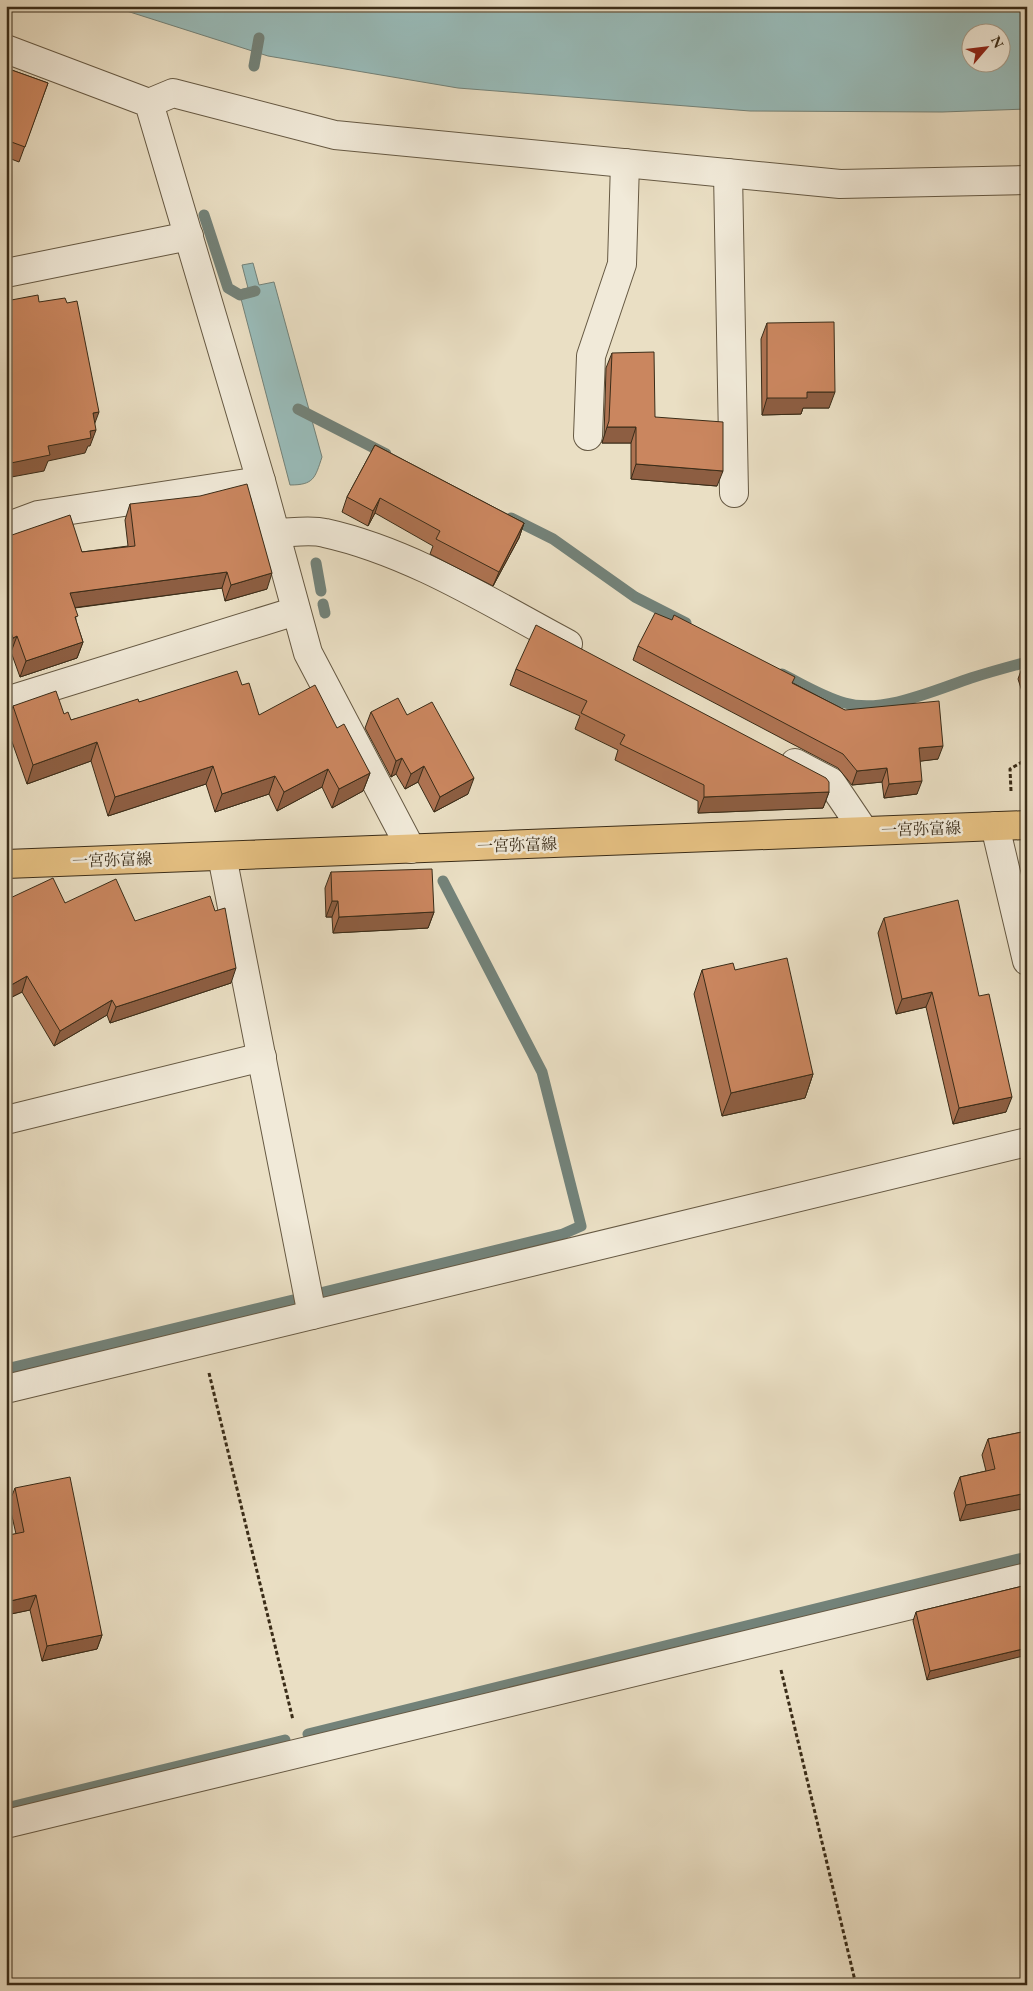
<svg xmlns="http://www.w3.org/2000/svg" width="1033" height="1991" viewBox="0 0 1033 1991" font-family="'EB Garamond','Noto Serif JP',serif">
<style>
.water{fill:#99bcba;stroke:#738279;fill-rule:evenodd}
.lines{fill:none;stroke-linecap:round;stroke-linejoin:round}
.stream{stroke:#738279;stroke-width:11}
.minor-casing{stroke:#665943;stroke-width:30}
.major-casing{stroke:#3a2c18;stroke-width:30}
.path{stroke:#3a2c18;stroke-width:3;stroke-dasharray:4 2.5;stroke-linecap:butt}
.minor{stroke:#f1ead9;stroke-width:28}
.major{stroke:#e5c082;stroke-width:28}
.wall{fill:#ae7352;stroke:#3a2c18}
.shaded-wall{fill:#8d5e42;stroke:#3a2c18}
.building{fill:#ca865f;stroke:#3a2c18}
.labels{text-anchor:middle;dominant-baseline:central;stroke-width:5;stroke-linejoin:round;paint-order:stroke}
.street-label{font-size:16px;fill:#3a2c18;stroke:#f1ead9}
</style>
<rect width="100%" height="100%" fill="#eadfc4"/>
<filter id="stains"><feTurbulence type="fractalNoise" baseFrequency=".004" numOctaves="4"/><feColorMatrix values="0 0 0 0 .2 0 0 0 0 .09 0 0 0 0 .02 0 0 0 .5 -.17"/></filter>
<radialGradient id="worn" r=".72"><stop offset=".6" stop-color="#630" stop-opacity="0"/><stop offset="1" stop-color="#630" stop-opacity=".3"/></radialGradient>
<g class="water">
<path d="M 111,6 L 1027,6 L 1027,109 L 942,112 L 750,111 L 458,88 L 268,56 ZM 970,32 L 1000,32 L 1000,62 L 970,62 Z"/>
<path d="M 253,263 L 259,285 L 274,282 L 322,457 C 315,478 314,485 290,485 L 240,295 L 239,290 L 248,288 L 242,265 Z"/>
</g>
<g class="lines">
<g class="stream">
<path d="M 254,66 L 259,38"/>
<path d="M 204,215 L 228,288 L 240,295 L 255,291"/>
<path d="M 298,409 L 386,454"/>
<path d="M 511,518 L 553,539 L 635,597 L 686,623"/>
<path d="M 316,563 L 321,591"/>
<path d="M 323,604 L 325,613"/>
<path d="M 782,674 C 802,684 823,697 845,703 C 883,714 935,690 971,678 C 990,672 1008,667 1027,662"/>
<path d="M 320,1293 L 563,1234 L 581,1226 L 542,1072 L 443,881"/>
<path d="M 6,1369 L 293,1300"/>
<path d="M 308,1734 L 1027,1557"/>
<path d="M 6,1808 L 285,1740"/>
</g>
<g class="minor-casing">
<g id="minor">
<path d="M 6,49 L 149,103 L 261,481 L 308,653 L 411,849"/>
<path d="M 149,103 L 173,93 L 335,135 L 840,184 L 1027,180"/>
<path d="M 728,173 L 734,493"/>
<path d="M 6,273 L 189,236"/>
<path d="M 588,436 L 591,356 L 622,264 L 625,163"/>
<path d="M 6,527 L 38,515 L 261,481"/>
<path d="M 275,533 C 290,533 310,529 325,533 C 411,552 491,603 568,644"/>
<path d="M 6,701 L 296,611"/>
<path d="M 795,763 L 831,782 L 864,831"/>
<path d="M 995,826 L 1027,961"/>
<path d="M 222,856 L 312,1315"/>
<path d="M 6,1120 L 262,1057"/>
<path d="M 6,1389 L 1027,1142"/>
<path d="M 6,1824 L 1027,1577"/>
</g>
</g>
<g class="major-casing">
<path id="major" d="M 6,864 L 1027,825"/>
</g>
<g class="path">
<path d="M 1011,791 L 1010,769 L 1027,759"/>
<path d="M 209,1373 L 293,1720"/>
<path d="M 781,1670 L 856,1985"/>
</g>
<use href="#minor" class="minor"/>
<use href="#major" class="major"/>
</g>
<g class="wall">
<path d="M 6,68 L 48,83 L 19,162 L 6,157 Z"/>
<path d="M 767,323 L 829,408 L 803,408 L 801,414 L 762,415 L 761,339 Z"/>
<path d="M 612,353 L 655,417 L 717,486 L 631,479 L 631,443 L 602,443 L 604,437 L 606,368 Z"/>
<path d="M 375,445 L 524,523 L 519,538 L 493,586 L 430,554 L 433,546 L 375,513 L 368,526 L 342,512 L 347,497 Z"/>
<path d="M 130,504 L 267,589 L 225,601 L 222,588 L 75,608 L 76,621 L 83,642 L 77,658 L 20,677 L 11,652 L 7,654 L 6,651 L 6,530 L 9,536 L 82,552 L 128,546 L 125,520 Z"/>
<path d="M 638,646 L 793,683 L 938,759 L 920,761 L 917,794 L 884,798 L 882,782 L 852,785 L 838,768 L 633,660 Z"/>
<path d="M 1027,664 L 1027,707 L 1018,679 L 1023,665 Z"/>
<path d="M 516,669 L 829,792 L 823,808 L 698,813 L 698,801 L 615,760 L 618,750 L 575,729 L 580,716 L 510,685 Z"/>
<path d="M 242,685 L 259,715 L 337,728 L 370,773 L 363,791 L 332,808 L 322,787 L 277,811 L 269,794 L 215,812 L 206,784 L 108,816 L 91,761 L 27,784 L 6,725 L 13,706 L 64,714 L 71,720 L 139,702 Z"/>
<path d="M 371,712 L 468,794 L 434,812 L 418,782 L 405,789 L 396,774 L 391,777 L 365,728 Z"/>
<path d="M 331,872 L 434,912 L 428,928 L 333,933 L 332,917 L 326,917 L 325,888 Z"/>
<path d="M 6,900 L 65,903 L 135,921 L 231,983 L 110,1023 L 107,1015 L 54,1046 L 22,992 L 6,1000 Z"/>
<path d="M 884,918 L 979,996 L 1006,1112 L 953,1124 L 926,1007 L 896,1014 L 878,933 Z"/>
<path d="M 702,970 L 735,970 L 813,1074 L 805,1098 L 722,1116 L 694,994 Z"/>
<path d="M 1027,1431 L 960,1521 L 954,1493 L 960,1477 L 986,1471 L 982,1455 L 988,1439 Z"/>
<path d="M 15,1488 L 102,1635 L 97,1649 L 42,1661 L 30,1610 L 6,1615 L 6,1542 L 9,1535 L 16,1534 L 9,1503 Z"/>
<path d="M 1027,1585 L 927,1680 L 913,1621 L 916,1612 Z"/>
</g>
<g class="shaded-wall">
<path d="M 807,392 L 835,392 L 829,408 L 803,408 L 801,414 L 762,415 L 767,398 Z"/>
<path d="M 99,412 L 93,428 L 93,413 Z"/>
<path d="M 607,427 L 636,427 L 631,443 L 602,443 Z"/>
<path d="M 96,430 L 90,446 L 88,446 L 85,453 L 48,461 L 44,471 L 6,478 L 6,464 L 48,446 L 90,431 Z"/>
<path d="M 636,464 L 723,471 L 717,486 L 631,479 Z"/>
<path d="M 380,498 L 375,513 L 368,526 L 373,511 Z"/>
<path d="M 524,523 L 519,538 L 493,586 L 499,572 Z"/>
<path d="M 227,572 L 222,588 L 64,609 L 70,593 Z"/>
<path d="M 272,573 L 267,589 L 225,601 L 231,585 Z"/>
<path d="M 17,636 L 11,652 L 7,654 L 13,638 Z"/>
<path d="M 83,642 L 77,658 L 20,677 L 26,661 Z"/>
<path d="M 97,742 L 91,761 L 27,784 L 33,765 Z"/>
<path d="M 943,746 L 938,759 L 914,762 L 919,748 Z"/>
<path d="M 402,758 L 396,774 L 391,777 L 396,761 Z"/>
<path d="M 213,766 L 206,784 L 108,816 L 115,797 Z"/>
<path d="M 424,766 L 418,782 L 405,789 L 411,774 Z"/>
<path d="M 887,768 L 882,782 L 852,785 L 857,771 Z"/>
<path d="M 328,769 L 322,787 L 277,811 L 284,792 Z"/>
<path d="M 370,773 L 363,791 L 332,808 L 339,789 Z"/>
<path d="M 275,776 L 269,794 L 215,812 L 222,794 Z"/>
<path d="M 474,778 L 468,794 L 434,812 L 440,797 Z"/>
<path d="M 922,781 L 917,794 L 884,798 L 889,784 Z"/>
<path d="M 829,792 L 823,808 L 698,813 L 704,797 Z"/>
<path d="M 332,901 L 338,901 L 332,917 L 326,917 Z"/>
<path d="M 434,912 L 428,928 L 333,933 L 339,917 Z"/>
<path d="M 236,968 L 231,983 L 110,1023 L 116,1007 Z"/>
<path d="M 27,976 L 22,992 L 6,1000 L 6,988 Z"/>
<path d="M 932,992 L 926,1007 L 896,1014 L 902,999 Z"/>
<path d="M 112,1000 L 107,1015 L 54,1046 L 60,1031 Z"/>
<path d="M 813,1074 L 805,1098 L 722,1116 L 731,1093 Z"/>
<path d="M 1012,1097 L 1006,1112 L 953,1124 L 959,1108 Z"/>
<path d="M 1027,1493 L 1027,1508 L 960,1521 L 966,1505 Z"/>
<path d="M 36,1595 L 30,1610 L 6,1615 L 6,1602 Z"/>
<path d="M 102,1635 L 97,1649 L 42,1661 L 47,1646 Z"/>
<path d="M 1027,1648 L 1027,1655 L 927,1680 L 930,1671 Z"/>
</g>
<g class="building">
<path d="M 6,68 L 48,83 L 25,147 L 6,140 Z"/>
<path d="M 38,295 L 39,302 L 65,298 L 67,303 L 77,301 L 99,412 L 93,413 L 96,430 L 90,431 L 91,438 L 48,446 L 50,455 L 6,464 L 6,301 Z"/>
<path d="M 834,322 L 835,392 L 807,392 L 807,398 L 767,398 L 767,323 Z"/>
<path d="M 654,352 L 655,417 L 723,422 L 723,471 L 636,464 L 636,427 L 607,427 L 609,421 L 612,353 Z"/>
<path d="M 375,445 L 524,523 L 499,572 L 436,539 L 440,531 L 380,498 L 373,511 L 347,497 Z"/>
<path d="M 247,484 L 272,573 L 231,585 L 227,572 L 70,593 L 78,616 L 75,617 L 83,642 L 26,661 L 17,636 L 13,638 L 6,618 L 6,530 L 9,536 L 70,515 L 82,552 L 135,546 L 130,504 L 200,496 Z"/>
<path d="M 655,613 L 672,620 L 674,615 L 795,677 L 792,683 L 845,710 L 939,701 L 943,746 L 919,748 L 922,781 L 889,784 L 887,768 L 857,771 L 843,754 L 638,646 Z"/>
<path d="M 536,625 L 826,778 L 829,782 L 829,792 L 704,797 L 704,785 L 620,744 L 625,735 L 581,713 L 587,701 L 516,669 Z"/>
<path d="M 1027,664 L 1027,677 L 1023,665 Z"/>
<path d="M 237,671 L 242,685 L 249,683 L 259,715 L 315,685 L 337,728 L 344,724 L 370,773 L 339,789 L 328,769 L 284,792 L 275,776 L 222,794 L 213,766 L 115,797 L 97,742 L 33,765 L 13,706 L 56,691 L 64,714 L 68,712 L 71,720 L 138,699 L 139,702 Z"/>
<path d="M 398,698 L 407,715 L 432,702 L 474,778 L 440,797 L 424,766 L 411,774 L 402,758 L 396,761 L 371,712 Z"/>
<path d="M 432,869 L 434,912 L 339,917 L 338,901 L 332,901 L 331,872 Z"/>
<path d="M 53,878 L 65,903 L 116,879 L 135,921 L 210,896 L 215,911 L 225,908 L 236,968 L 116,1007 L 112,1000 L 60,1031 L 27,976 L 6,988 L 6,900 Z"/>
<path d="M 958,900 L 979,996 L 989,994 L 1012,1097 L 959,1108 L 932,992 L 902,999 L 884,918 Z"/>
<path d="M 787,958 L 813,1074 L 731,1093 L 702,970 L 733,963 L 735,970 Z"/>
<path d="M 1027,1431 L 1027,1493 L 966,1505 L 960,1477 L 995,1469 L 988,1439 Z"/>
<path d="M 70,1477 L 102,1635 L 47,1646 L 36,1595 L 6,1602 L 6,1544 L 10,1543 L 9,1535 L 24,1532 L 15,1488 Z"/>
<path d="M 1027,1585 L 1027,1648 L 930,1671 L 916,1612 Z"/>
</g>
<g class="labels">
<g class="street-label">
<text transform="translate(921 829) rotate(-2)">一宮弥富線</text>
<text transform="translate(517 845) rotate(-2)">一宮弥富線</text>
<text transform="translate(112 860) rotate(-2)">一宮弥富線</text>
</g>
</g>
<rect width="1033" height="1991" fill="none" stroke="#eadfc4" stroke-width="25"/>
<rect x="8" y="8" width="1018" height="1976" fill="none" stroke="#3a2c18" stroke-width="2.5"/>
<rect x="12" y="12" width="1008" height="1966" fill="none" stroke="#3a2c18"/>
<g transform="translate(986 48) rotate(62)"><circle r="24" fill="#f1ead9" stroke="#a89e8c"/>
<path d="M0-4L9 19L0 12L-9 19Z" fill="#8f2418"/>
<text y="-8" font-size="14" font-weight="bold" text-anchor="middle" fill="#3a2c18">N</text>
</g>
<rect width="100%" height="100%" filter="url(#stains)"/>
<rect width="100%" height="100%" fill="url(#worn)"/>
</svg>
